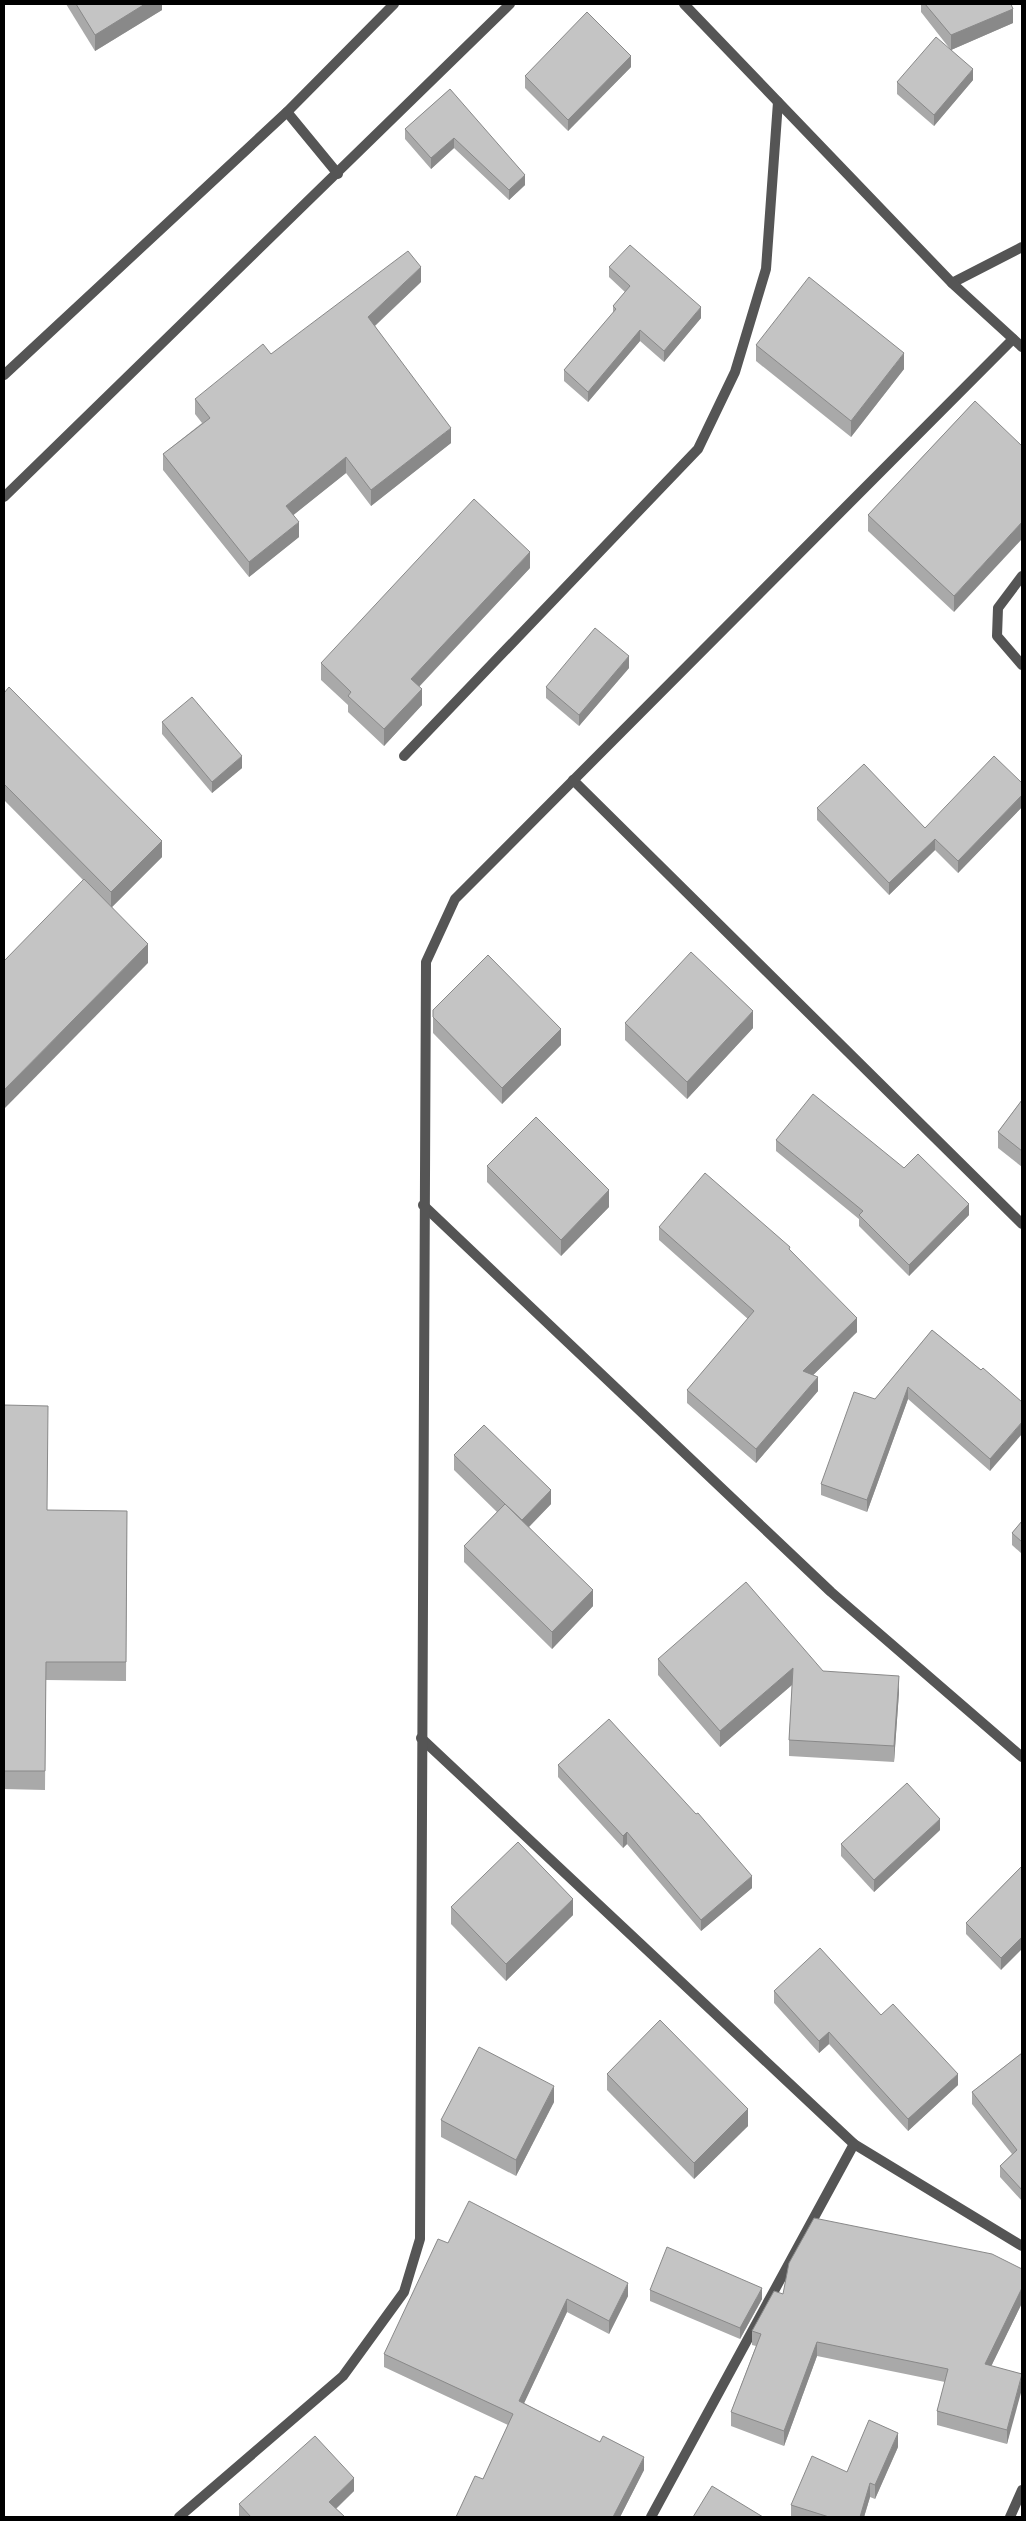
<svg xmlns="http://www.w3.org/2000/svg" width="1026" height="2521" viewBox="0 0 1026 2521" font-family="Mulish,sans-serif">
<style>
.lines{fill:none;stroke-linecap:round;stroke-linejoin:round}
.service{stroke:#555;stroke-width:10}
.minor{stroke:#555;stroke-width:10}
.tertiary{stroke:#555;stroke-width:10}
.wall{fill:#a9a9a9}
.shaded-wall{fill:#898989}
.building{fill:#c4c4c4;stroke:#898989}
</style>
<rect width="100%" height="100%" fill="#fff"/>
<g class="lines">
<path class="service" d="M 404,756 L 698,449 L 735,372 L 766,269 L 778,102"/>
<g class="minor">
<path d="M 287,112 L 338,174"/>
<path d="M 952,283 L 1022,247"/>
<path d="M 4,375 L 287,112 L 394,4"/>
<path d="M 4,497 L 510,4"/>
<path d="M 1022,576 L 998,608 L 997,636 L 1022,665"/>
<path d="M 573,780 L 1022,1224"/>
<path d="M 423,1205 L 831,1592 L 1022,1757"/>
<path d="M 421,1738 L 854,2144 L 1022,2246"/>
<path d="M 179,2517 L 343,2376 L 404,2292 L 420,2239 L 426,962 L 455,899 L 1013,339"/>
<path d="M 651,2517 L 854,2144"/>
<path d="M 1010,2517 L 1022,2490"/>
</g>
<path class="tertiary" d="M 684,4 L 952,283 L 1022,347"/>
</g>
<g class="wall">
<path d="M 66,4 L 162,4 L 162,10 L 95,51 Z"/>
<path d="M 921,4 L 1011,4 L 1013,23 L 951,50 L 973,80 L 934,126 L 897,94 L 897,82 L 950,49 L 921,12 Z"/>
<path d="M 631,67 L 568,131 L 525,88 L 525,76 Z"/>
<path d="M 450,89 L 525,185 L 509,200 L 454,148 L 431,169 L 405,139 L 405,129 Z"/>
<path d="M 609,267 L 701,318 L 664,362 L 640,341 L 588,402 L 564,381 L 564,370 L 613,313 L 613,306 L 625,292 L 609,277 Z"/>
<path d="M 421,282 L 375,326 L 451,443 L 371,506 L 346,473 L 293,515 L 299,537 L 249,577 L 163,470 L 163,454 L 202,423 L 195,414 L 195,399 Z"/>
<path d="M 756,345 L 904,369 L 851,437 L 756,361 Z"/>
<path d="M 975,401 L 954,612 L 868,531 L 868,515 Z"/>
<path d="M 530,568 L 419,687 L 422,705 L 384,746 L 348,712 L 348,705 L 321,680 L 321,663 Z"/>
<path d="M 629,668 L 579,726 L 546,698 L 546,687 Z"/>
<path d="M 4,693 L 162,857 L 112,907 L 148,963 L 83,880 L 4,800 Z"/>
<path d="M 162,722 L 242,768 L 212,793 L 162,734 Z"/>
<path d="M 1022,783 L 1022,807 L 958,873 L 935,850 L 889,895 L 817,820 L 817,808 L 925,828 Z"/>
<path d="M 433,1010 L 561,1045 L 502,1104 L 433,1033 Z"/>
<path d="M 625,1023 L 753,1028 L 687,1099 L 625,1040 Z"/>
<path d="M 1022,1100 L 1022,1167 L 998,1148 L 998,1132 Z"/>
<path d="M 776,1140 L 904,1168 L 969,1215 L 909,1276 L 859,1226 L 859,1219 L 776,1151 Z"/>
<path d="M 487,1166 L 609,1207 L 561,1256 L 487,1182 Z"/>
<path d="M 659,1227 L 790,1250 L 857,1332 L 813,1375 L 818,1391 L 756,1463 L 687,1403 L 687,1390 L 748,1319 L 659,1240 Z"/>
<path d="M 932,1330 L 981,1370 L 1022,1402 L 990,1471 L 908,1399 L 867,1512 L 821,1495 L 821,1484 L 875,1399 Z"/>
<path d="M 4,1405 L 47,1510 L 127,1511 L 126,1681 L 46,1680 L 45,1790 L 4,1789 Z"/>
<path d="M 454,1455 L 551,1504 L 529,1527 L 593,1606 L 552,1649 L 464,1562 L 464,1546 L 497,1512 L 454,1470 Z"/>
<path d="M 1022,1521 L 1022,1554 L 1012,1545 L 1012,1533 Z"/>
<path d="M 658,1659 L 823,1671 L 899,1692 L 894,1762 L 789,1756 L 789,1740 L 792,1685 L 720,1747 L 658,1675 Z"/>
<path d="M 558,1765 L 752,1888 L 701,1931 L 627,1844 L 623,1848 L 558,1777 Z"/>
<path d="M 940,1830 L 874,1892 L 841,1856 L 841,1844 Z"/>
<path d="M 1022,1866 L 1001,1970 L 966,1934 L 966,1923 Z"/>
<path d="M 451,1907 L 573,1915 L 506,1981 L 451,1924 Z"/>
<path d="M 774,1991 L 881,2015 L 958,2085 L 908,2131 L 829,2044 L 819,2053 L 774,2003 Z"/>
<path d="M 1022,2053 L 1022,2201 L 1000,2177 L 1000,2166 L 1012,2154 L 972,2104 L 972,2092 Z"/>
<path d="M 607,2074 L 748,2126 L 694,2179 L 607,2090 Z"/>
<path d="M 554,2102 L 516,2176 L 441,2137 L 441,2120 Z"/>
<path d="M 448,2243 L 628,2296 L 609,2334 L 567,2312 L 524,2403 L 644,2470 L 620,2517 L 456,2517 L 483,2479 L 508,2425 L 384,2367 L 384,2354 Z"/>
<path d="M 1022,2269 L 1022,2303 L 991,2366 L 1022,2374 L 1007,2444 L 937,2425 L 937,2411 L 945,2382 L 817,2356 L 784,2446 L 731,2426 L 731,2412 L 756,2346 L 752,2345 L 752,2331 L 783,2294 Z"/>
<path d="M 650,2290 L 762,2299 L 740,2339 L 650,2301 Z"/>
<path d="M 898,2447 L 875,2499 L 870,2497 L 864,2517 L 791,2517 L 791,2505 L 847,2472 Z"/>
<path d="M 354,2491 L 336,2509 L 345,2517 L 239,2517 L 239,2504 Z"/>
</g>
<g class="shaded-wall">
<path d="M 145,4 L 162,4 L 162,10 L 95,51 L 95,35 Z"/>
<path d="M 1013,9 L 1013,23 L 951,50 L 951,35 Z"/>
<path d="M 631,56 L 631,67 L 568,131 L 568,120 Z"/>
<path d="M 973,69 L 973,80 L 934,126 L 934,115 Z"/>
<path d="M 454,138 L 454,148 L 431,169 L 431,158 Z"/>
<path d="M 525,175 L 525,185 L 509,200 L 509,190 Z"/>
<path d="M 421,267 L 421,282 L 368,332 L 368,317 Z"/>
<path d="M 701,307 L 701,318 L 664,362 L 664,351 Z"/>
<path d="M 640,330 L 640,341 L 588,402 L 588,392 Z"/>
<path d="M 904,353 L 904,369 L 851,437 L 851,421 Z"/>
<path d="M 451,428 L 451,443 L 371,506 L 371,490 Z"/>
<path d="M 346,457 L 346,473 L 286,521 L 286,506 Z"/>
<path d="M 299,522 L 299,537 L 249,577 L 249,562 Z"/>
<path d="M 1022,522 L 1022,539 L 954,612 L 954,596 Z"/>
<path d="M 530,552 L 530,568 L 411,695 L 411,679 Z"/>
<path d="M 629,656 L 629,668 L 579,726 L 579,715 Z"/>
<path d="M 422,689 L 422,705 L 384,746 L 384,729 Z"/>
<path d="M 242,756 L 242,768 L 212,793 L 212,782 Z"/>
<path d="M 1022,795 L 1022,807 L 958,873 L 958,861 Z"/>
<path d="M 935,839 L 935,850 L 889,895 L 889,883 Z"/>
<path d="M 162,841 L 162,857 L 111,908 L 111,892 Z"/>
<path d="M 148,944 L 148,963 L 4,1109 L 4,1090 Z"/>
<path d="M 753,1011 L 753,1028 L 687,1099 L 687,1082 Z"/>
<path d="M 561,1029 L 561,1045 L 502,1104 L 502,1088 Z"/>
<path d="M 609,1190 L 609,1207 L 561,1256 L 561,1240 Z"/>
<path d="M 969,1204 L 969,1215 L 909,1276 L 909,1265 Z"/>
<path d="M 857,1318 L 857,1332 L 803,1385 L 803,1371 Z"/>
<path d="M 818,1377 L 818,1391 L 756,1463 L 756,1449 Z"/>
<path d="M 908,1387 L 908,1399 L 867,1512 L 867,1500 Z"/>
<path d="M 1022,1422 L 1022,1434 L 990,1471 L 990,1459 Z"/>
<path d="M 551,1490 L 551,1504 L 521,1535 L 521,1521 Z"/>
<path d="M 593,1590 L 593,1606 L 552,1649 L 552,1632 Z"/>
<path d="M 793,1668 L 793,1684 L 720,1747 L 720,1731 Z"/>
<path d="M 899,1676 L 899,1692 L 894,1762 L 894,1746 Z"/>
<path d="M 940,1819 L 940,1830 L 874,1892 L 874,1880 Z"/>
<path d="M 627,1832 L 627,1844 L 623,1848 L 623,1836 Z"/>
<path d="M 752,1876 L 752,1888 L 701,1931 L 701,1920 Z"/>
<path d="M 573,1899 L 573,1915 L 506,1981 L 506,1964 Z"/>
<path d="M 1022,1937 L 1022,1949 L 1001,1970 L 1001,1958 Z"/>
<path d="M 829,2032 L 829,2044 L 819,2053 L 819,2041 Z"/>
<path d="M 958,2074 L 958,2085 L 908,2131 L 908,2119 Z"/>
<path d="M 554,2086 L 554,2102 L 516,2176 L 516,2160 Z"/>
<path d="M 748,2109 L 748,2126 L 694,2179 L 694,2163 Z"/>
<path d="M 628,2283 L 628,2296 L 609,2334 L 609,2321 Z"/>
<path d="M 762,2288 L 762,2299 L 740,2339 L 740,2328 Z"/>
<path d="M 1022,2288 L 1022,2303 L 985,2379 L 985,2364 Z"/>
<path d="M 567,2299 L 567,2312 L 519,2414 L 519,2401 Z"/>
<path d="M 817,2342 L 817,2356 L 784,2446 L 784,2431 Z"/>
<path d="M 1022,2375 L 1022,2389 L 1007,2444 L 1007,2430 Z"/>
<path d="M 898,2433 L 898,2447 L 875,2499 L 875,2485 Z"/>
<path d="M 644,2457 L 644,2470 L 620,2517 L 613,2517 Z"/>
<path d="M 354,2478 L 354,2491 L 329,2515 L 329,2502 Z"/>
<path d="M 870,2483 L 870,2497 L 864,2517 L 860,2517 Z"/>
</g>
<g class="building">
<path d="M 76,4 L 145,4 L 95,35 Z"/>
<path d="M 925,4 L 1011,4 L 1013,9 L 951,35 Z"/>
<path d="M 587,12 L 631,56 L 568,120 L 525,76 Z"/>
<path d="M 936,37 L 973,69 L 934,115 L 897,82 Z"/>
<path d="M 450,89 L 525,175 L 509,190 L 454,138 L 431,158 L 405,129 Z"/>
<path d="M 630,245 L 701,307 L 664,351 L 640,330 L 588,392 L 564,370 L 616,309 L 613,306 L 630,286 L 609,267 Z"/>
<path d="M 408,251 L 421,267 L 368,317 L 451,428 L 371,490 L 346,457 L 286,506 L 299,522 L 249,562 L 163,454 L 210,418 L 195,399 L 263,344 L 271,354 Z"/>
<path d="M 809,277 L 904,353 L 851,421 L 756,345 Z"/>
<path d="M 975,401 L 1022,446 L 1022,522 L 954,596 L 868,515 Z"/>
<path d="M 474,499 L 530,552 L 411,679 L 422,689 L 384,729 L 348,696 L 351,692 L 321,663 Z"/>
<path d="M 595,628 L 629,656 L 579,715 L 546,687 Z"/>
<path d="M 9,687 L 162,841 L 111,892 L 4,784 L 4,693 Z"/>
<path d="M 192,697 L 242,756 L 212,782 L 162,722 Z"/>
<path d="M 994,756 L 1022,783 L 1022,795 L 958,861 L 935,839 L 889,883 L 817,808 L 864,764 L 925,828 Z"/>
<path d="M 84,879 L 148,944 L 4,1090 L 4,961 Z"/>
<path d="M 691,952 L 753,1011 L 687,1082 L 625,1023 Z"/>
<path d="M 488,955 L 561,1029 L 502,1088 L 433,1017 L 433,1010 Z"/>
<path d="M 813,1094 L 904,1168 L 918,1154 L 969,1204 L 909,1265 L 859,1215 L 863,1211 L 776,1140 Z"/>
<path d="M 1022,1100 L 1022,1151 L 998,1132 Z"/>
<path d="M 536,1117 L 609,1190 L 561,1240 L 487,1166 Z"/>
<path d="M 705,1173 L 790,1247 L 789,1249 L 857,1318 L 803,1371 L 818,1377 L 756,1449 L 687,1390 L 754,1311 L 659,1227 Z"/>
<path d="M 932,1330 L 981,1370 L 983,1368 L 1022,1402 L 1022,1422 L 990,1459 L 908,1387 L 867,1500 L 821,1484 L 854,1392 L 875,1399 Z"/>
<path d="M 4,1405 L 48,1406 L 47,1510 L 127,1511 L 126,1662 L 46,1662 L 45,1771 L 4,1771 Z"/>
<path d="M 484,1425 L 551,1490 L 522,1520 L 505,1504 L 454,1455 Z"/>
<path d="M 505,1504 L 593,1590 L 552,1632 L 464,1546 Z"/>
<path d="M 1022,1521 L 1022,1542 L 1012,1533 Z"/>
<path d="M 746,1582 L 823,1671 L 899,1676 L 894,1746 L 789,1740 L 793,1668 L 720,1731 L 658,1659 Z"/>
<path d="M 609,1719 L 696,1814 L 698,1813 L 752,1876 L 701,1920 L 627,1832 L 623,1836 L 558,1765 Z"/>
<path d="M 907,1783 L 940,1819 L 874,1880 L 841,1844 Z"/>
<path d="M 518,1842 L 573,1899 L 506,1964 L 451,1907 Z"/>
<path d="M 1022,1866 L 1022,1937 L 1001,1958 L 966,1923 Z"/>
<path d="M 820,1948 L 881,2015 L 893,2004 L 958,2074 L 908,2119 L 829,2032 L 819,2041 L 774,1991 Z"/>
<path d="M 660,2020 L 748,2109 L 694,2163 L 607,2074 Z"/>
<path d="M 479,2047 L 554,2086 L 516,2160 L 441,2120 Z"/>
<path d="M 1022,2053 L 1022,2190 L 1000,2166 L 1017,2150 L 972,2092 Z"/>
<path d="M 469,2201 L 628,2283 L 609,2321 L 567,2299 L 519,2401 L 600,2442 L 603,2436 L 644,2457 L 613,2517 L 456,2517 L 475,2476 L 483,2479 L 513,2414 L 384,2354 L 438,2239 L 448,2243 Z"/>
<path d="M 814,2218 L 992,2254 L 1022,2269 L 1022,2288 L 985,2364 L 1022,2374 L 1007,2430 L 937,2411 L 948,2369 L 817,2342 L 784,2431 L 731,2412 L 761,2334 L 752,2331 L 774,2291 L 783,2294 L 789,2263 Z"/>
<path d="M 667,2247 L 762,2288 L 740,2328 L 650,2290 Z"/>
<path d="M 869,2420 L 898,2433 L 875,2485 L 870,2483 L 860,2517 L 829,2517 L 791,2505 L 812,2456 L 847,2472 Z"/>
<path d="M 315,2436 L 354,2478 L 329,2502 L 345,2517 L 251,2517 L 239,2504 Z"/>
<path d="M 712,2486 L 763,2517 L 693,2517 Z"/>
</g>
<rect width="1026" height="2521" fill="none" stroke="#000000" stroke-width="10"/>
</svg>
